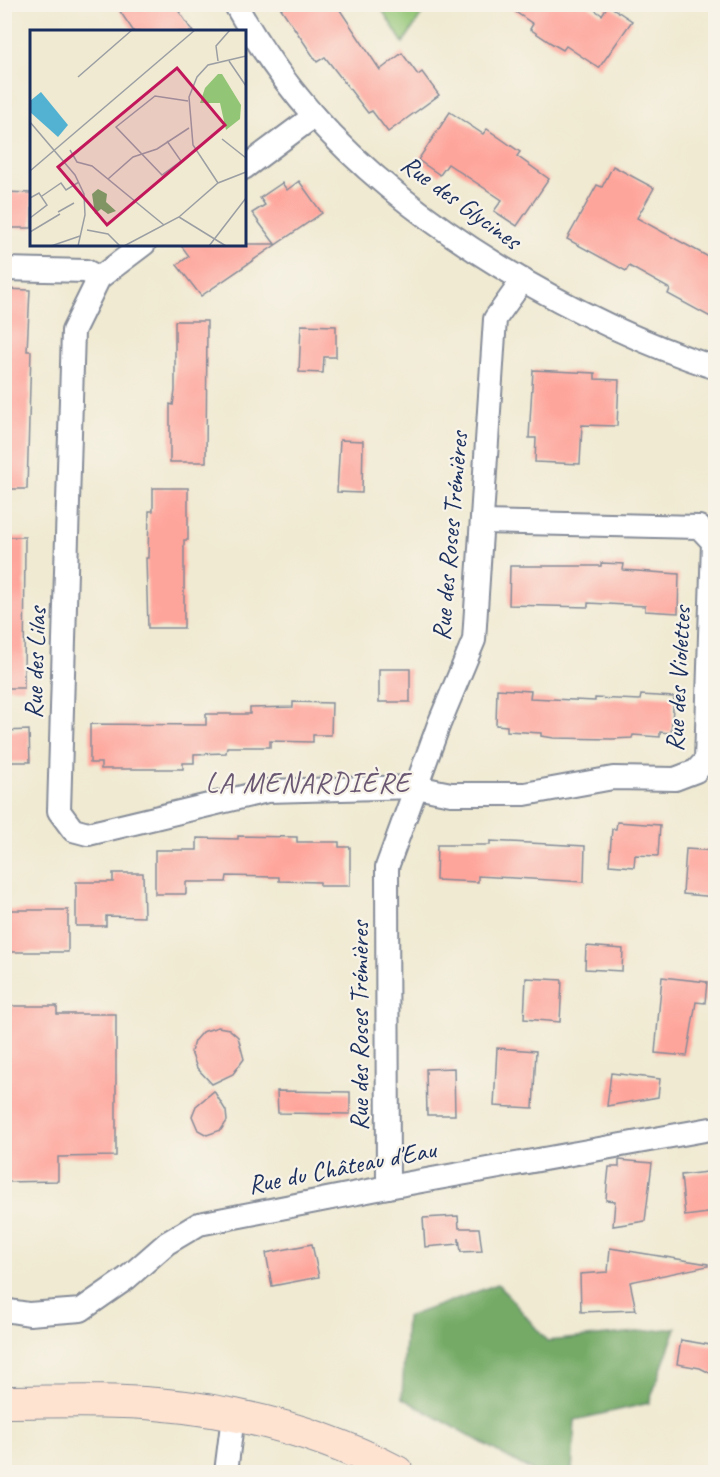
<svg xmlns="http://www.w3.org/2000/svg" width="720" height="1477" viewBox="0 0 720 1477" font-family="Caveat,sans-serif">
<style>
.green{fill:#92c575;stroke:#567a6a;stroke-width:1.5}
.forest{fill:#75aa66;stroke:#486c62;stroke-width:1.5}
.building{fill:#fea59b}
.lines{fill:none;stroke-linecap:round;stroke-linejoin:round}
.street-casing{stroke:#868c98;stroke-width:26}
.secondary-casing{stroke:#868c98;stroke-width:34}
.street{stroke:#fff;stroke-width:22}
.secondary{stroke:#fee3d1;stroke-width:32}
.labels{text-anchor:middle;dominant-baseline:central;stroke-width:4.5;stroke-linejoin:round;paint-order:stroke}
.street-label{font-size:26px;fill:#1b2f5e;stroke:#f7f3e8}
.quarter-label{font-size:28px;letter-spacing:1.5px;fill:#6a5873;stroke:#f7f3e8}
.inset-road{fill:none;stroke:#9b9fa4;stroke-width:1.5}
.view{fill:#c2185b;fill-opacity:0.15;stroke:#c2185b;stroke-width:3}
.inset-edge{fill:none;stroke:#1b2f5e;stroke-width:3}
</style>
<rect width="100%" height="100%" fill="#f7f3e8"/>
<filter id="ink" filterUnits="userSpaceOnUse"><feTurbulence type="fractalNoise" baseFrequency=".0167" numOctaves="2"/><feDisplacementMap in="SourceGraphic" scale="12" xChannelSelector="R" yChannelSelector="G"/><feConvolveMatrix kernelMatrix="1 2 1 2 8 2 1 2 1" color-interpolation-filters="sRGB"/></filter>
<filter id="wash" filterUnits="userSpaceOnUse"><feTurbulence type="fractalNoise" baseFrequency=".008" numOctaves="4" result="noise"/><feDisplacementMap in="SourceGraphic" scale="24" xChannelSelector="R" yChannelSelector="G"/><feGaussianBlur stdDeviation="1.35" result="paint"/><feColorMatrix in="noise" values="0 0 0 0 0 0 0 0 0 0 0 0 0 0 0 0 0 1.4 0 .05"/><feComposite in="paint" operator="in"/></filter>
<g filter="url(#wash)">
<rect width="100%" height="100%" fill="#f0ead2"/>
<path class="green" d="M 379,5 L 428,5 L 403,43 Z"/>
<path class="forest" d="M 498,1284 L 547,1341 L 676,1328 L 649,1403 L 575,1420 L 572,1472 L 534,1472 L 402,1398 L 406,1317 Z"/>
<g id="blocks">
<g class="building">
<path d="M 115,4 L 174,4 L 193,32 L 134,32 Z"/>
<path d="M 278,4 L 336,4 L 380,70 L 402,53 L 418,75 L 422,72 L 439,95 L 388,132 L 372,111 L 368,113 L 325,57 L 317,62 Z"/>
<path d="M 504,4 L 586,4 L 602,15 L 608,5 L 632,21 L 599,68 L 566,46 L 563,50 L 551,43 L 530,29 L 533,24 Z"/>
<path d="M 450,112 L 483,134 L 487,129 L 520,152 L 517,156 L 549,179 L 517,226 L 494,211 L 502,200 L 448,164 L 440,175 L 418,160 Z"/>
<path d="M 613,166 L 654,188 L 637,218 L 716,261 L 716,320 L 668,294 L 670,289 L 629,266 L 626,271 L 567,239 L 597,185 L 602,187 Z"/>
<path d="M 299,181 L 322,213 L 201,296 L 177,265 L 189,256 L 180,244 L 275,244 L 252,213 L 265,205 L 260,198 L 282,183 L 287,190 Z"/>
<path d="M 4,192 L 32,193 L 32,228 L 4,228 Z"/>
<path d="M 4,289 L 30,290 L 27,351 L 31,351 L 27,489 L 4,489 Z"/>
<path d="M 175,321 L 207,321 L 206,462 L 170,462 L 170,404 L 173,405 L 175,391 Z"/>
<path d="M 301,325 L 336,326 L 336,357 L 324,357 L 323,373 L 299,372 Z"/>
<path d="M 533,370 L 595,373 L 595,379 L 619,380 L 617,426 L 582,425 L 580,464 L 535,462 L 536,438 L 529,438 Z"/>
<path d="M 340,440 L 363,441 L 362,493 L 337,492 Z"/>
<path d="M 153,488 L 188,488 L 188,540 L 184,540 L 184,628 L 148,628 L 146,558 L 148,558 L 149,511 L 153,511 Z"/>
<path d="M 4,537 L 25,537 L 24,688 L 4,688 Z"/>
<path d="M 601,563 L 624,564 L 623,570 L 679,574 L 678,613 L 645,611 L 645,606 L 588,603 L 588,607 L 509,605 L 510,566 L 601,566 Z"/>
<rect x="379" y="669" width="31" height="33"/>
<path d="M 497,689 L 531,691 L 530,698 L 595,701 L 595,698 L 640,700 L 641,695 L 674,697 L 671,733 L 660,732 L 660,737 L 633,735 L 632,738 L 612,739 L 554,738 L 541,736 L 541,733 L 507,731 L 507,726 L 496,725 Z"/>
<path d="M 293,702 L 332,703 L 331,735 L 313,735 L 313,742 L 270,741 L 270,747 L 227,747 L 226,753 L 194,754 L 194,763 L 183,763 L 183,769 L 101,769 L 101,763 L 90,763 L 90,724 L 206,725 L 206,714 L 250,714 L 250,708 L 293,707 Z"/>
<path d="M 29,730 L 30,762 L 4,762 L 4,731 Z"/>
<path d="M 617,822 L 660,825 L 658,856 L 635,855 L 634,867 L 609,865 L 612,829 L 616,829 Z"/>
<path d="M 238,836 L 297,837 L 297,842 L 339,842 L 339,847 L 350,847 L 350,886 L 320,886 L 320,882 L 279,881 L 279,877 L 227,876 L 226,882 L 186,882 L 186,894 L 155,894 L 155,850 L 197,850 L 197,838 L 238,839 Z"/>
<path d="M 490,841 L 585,846 L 584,882 L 478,876 L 478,882 L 436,880 L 437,845 L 490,845 Z"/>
<path d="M 686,849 L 716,851 L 716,897 L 683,894 Z"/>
<path d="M 113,873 L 143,873 L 144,917 L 106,916 L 106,926 L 76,926 L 76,882 L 113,882 Z"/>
<rect x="4" y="910" width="64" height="42"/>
<path d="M 586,946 L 623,949 L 622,971 L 585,969 Z"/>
<path d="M 662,977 L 707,982 L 705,1003 L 696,1002 L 687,1056 L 655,1053 Z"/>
<path d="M 526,978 L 562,980 L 560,1022 L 524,1019 Z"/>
<path d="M 4,1006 L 57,1006 L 57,1014 L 116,1014 L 116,1156 L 58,1157 L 58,1181 L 4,1182 Z"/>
<path d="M 218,1027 L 229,1029 L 238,1037 L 244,1059 L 233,1074 L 212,1084 L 197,1068 L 191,1052 L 194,1041 L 202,1032 Z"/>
<path d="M 497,1048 L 536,1051 L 533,1108 L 494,1106 Z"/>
<path d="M 454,1068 L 455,1115 L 427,1115 L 426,1069 Z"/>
<path d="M 611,1073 L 660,1079 L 658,1097 L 607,1106 Z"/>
<path d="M 214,1091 L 226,1111 L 227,1121 L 221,1130 L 207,1135 L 198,1130 L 192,1116 L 196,1106 Z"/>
<path d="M 277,1091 L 350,1092 L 350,1114 L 278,1113 Z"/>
<path d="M 619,1160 L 652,1163 L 645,1221 L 613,1226 L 615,1201 L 606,1200 L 607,1186 L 609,1167 L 619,1167 Z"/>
<path d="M 716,1171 L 716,1212 L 685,1216 L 681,1175 Z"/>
<path d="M 458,1216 L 459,1228 L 479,1228 L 482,1251 L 461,1252 L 459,1238 L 459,1244 L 425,1247 L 423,1218 Z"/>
<path d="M 312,1244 L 319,1277 L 272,1286 L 266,1253 Z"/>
<path d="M 610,1248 L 708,1264 L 708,1266 L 630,1282 L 636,1310 L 581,1312 L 580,1274 L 608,1272 Z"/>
<path d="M 681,1340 L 716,1346 L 716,1376 L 700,1368 L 677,1364 Z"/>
</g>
</g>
</g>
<g filter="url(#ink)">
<use href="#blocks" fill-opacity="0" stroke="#868c98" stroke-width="1.5"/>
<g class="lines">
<g class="street-casing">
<g id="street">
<path d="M 235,4 C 257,43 284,82 314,116 C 412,226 576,322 716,368"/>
<path d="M 244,168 L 314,116"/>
<path d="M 144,244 L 99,278 L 73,331 L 59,811 L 73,830 L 88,834 L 267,791 L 416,787 L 451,794 L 525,794 L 613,778 L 675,779 L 696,771 L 706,760 L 713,542 L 699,527 L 482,522"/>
<path d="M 4,269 L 86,271 L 99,278"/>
<path d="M 388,1187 L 387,867 L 439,724 L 474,640 L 495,319 L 523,280"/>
<path d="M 4,1310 L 29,1314 L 81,1310 L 127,1278 L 167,1243 L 199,1224 L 388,1187 L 716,1128"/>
<path d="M 226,1472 L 233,1416"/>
</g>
</g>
<g class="secondary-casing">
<path id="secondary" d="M 4,1402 C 54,1402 106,1399 156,1404 C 239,1411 323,1433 397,1472"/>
</g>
<use href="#street" class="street"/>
<use href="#secondary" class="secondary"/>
</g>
</g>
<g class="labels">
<g class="street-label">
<text transform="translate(461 202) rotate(36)">Rue des Glycines</text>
<text transform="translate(450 536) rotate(-85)">Rue des Roses Trémières</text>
<text transform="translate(35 663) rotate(-88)">Rue des Lilas</text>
<text transform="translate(678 679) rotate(-87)">Rue des Violettes</text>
<text transform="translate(359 1026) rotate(-90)">Rue des Roses Trémières</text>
<text transform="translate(342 1167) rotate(-11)">Rue du Château d'Eau</text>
</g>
<g class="quarter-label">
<text x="308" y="782">LA MENARDIÈRE</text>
</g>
</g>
<g transform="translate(30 30)">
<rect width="216" height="216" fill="#f0ead2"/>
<path d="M 188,44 L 192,44 L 211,75 L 210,89 L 196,100 L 190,73 L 170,73 L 175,58 Z" fill="#92c575"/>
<path d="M 68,159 L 77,164 L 76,172 L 86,181 L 78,184 L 71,179 L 65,184 L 62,164 Z" fill="#75aa66"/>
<path d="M 11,62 L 38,95 L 28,107 L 0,82 L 0,71 Z" fill="#53b2d2"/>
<path class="inset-road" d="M 188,31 L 186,16 L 200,0M 199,31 L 216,56M 48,47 L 102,0M 0,92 L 45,145 L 54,164 L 55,185 L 48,216M 192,109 L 216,128M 137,111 L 151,131 L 132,145 L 86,97 L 125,66 L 158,71M 40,120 L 47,132 L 62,136 L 134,195M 0,141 L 165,0M 78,149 L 103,127 L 127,119 L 159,98M 188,153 L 163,115 L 159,67 L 167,47 L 178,35 L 216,26M 12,166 L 31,153 L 36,160 L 49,152M 0,168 L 9,163 L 17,175 L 0,188M 28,182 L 44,173M 149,187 L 196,216M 57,200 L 78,204 L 90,216M 0,202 L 30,184M 21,216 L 50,206M 94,216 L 149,187 L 188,153 L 216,142M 179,216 L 216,168"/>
<path class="view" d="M 147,38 L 195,95 L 77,195 L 28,137 Z"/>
<rect width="216" height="216" class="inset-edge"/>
</g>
<rect width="720" height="1477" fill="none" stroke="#f7f3e8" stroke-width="24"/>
</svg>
